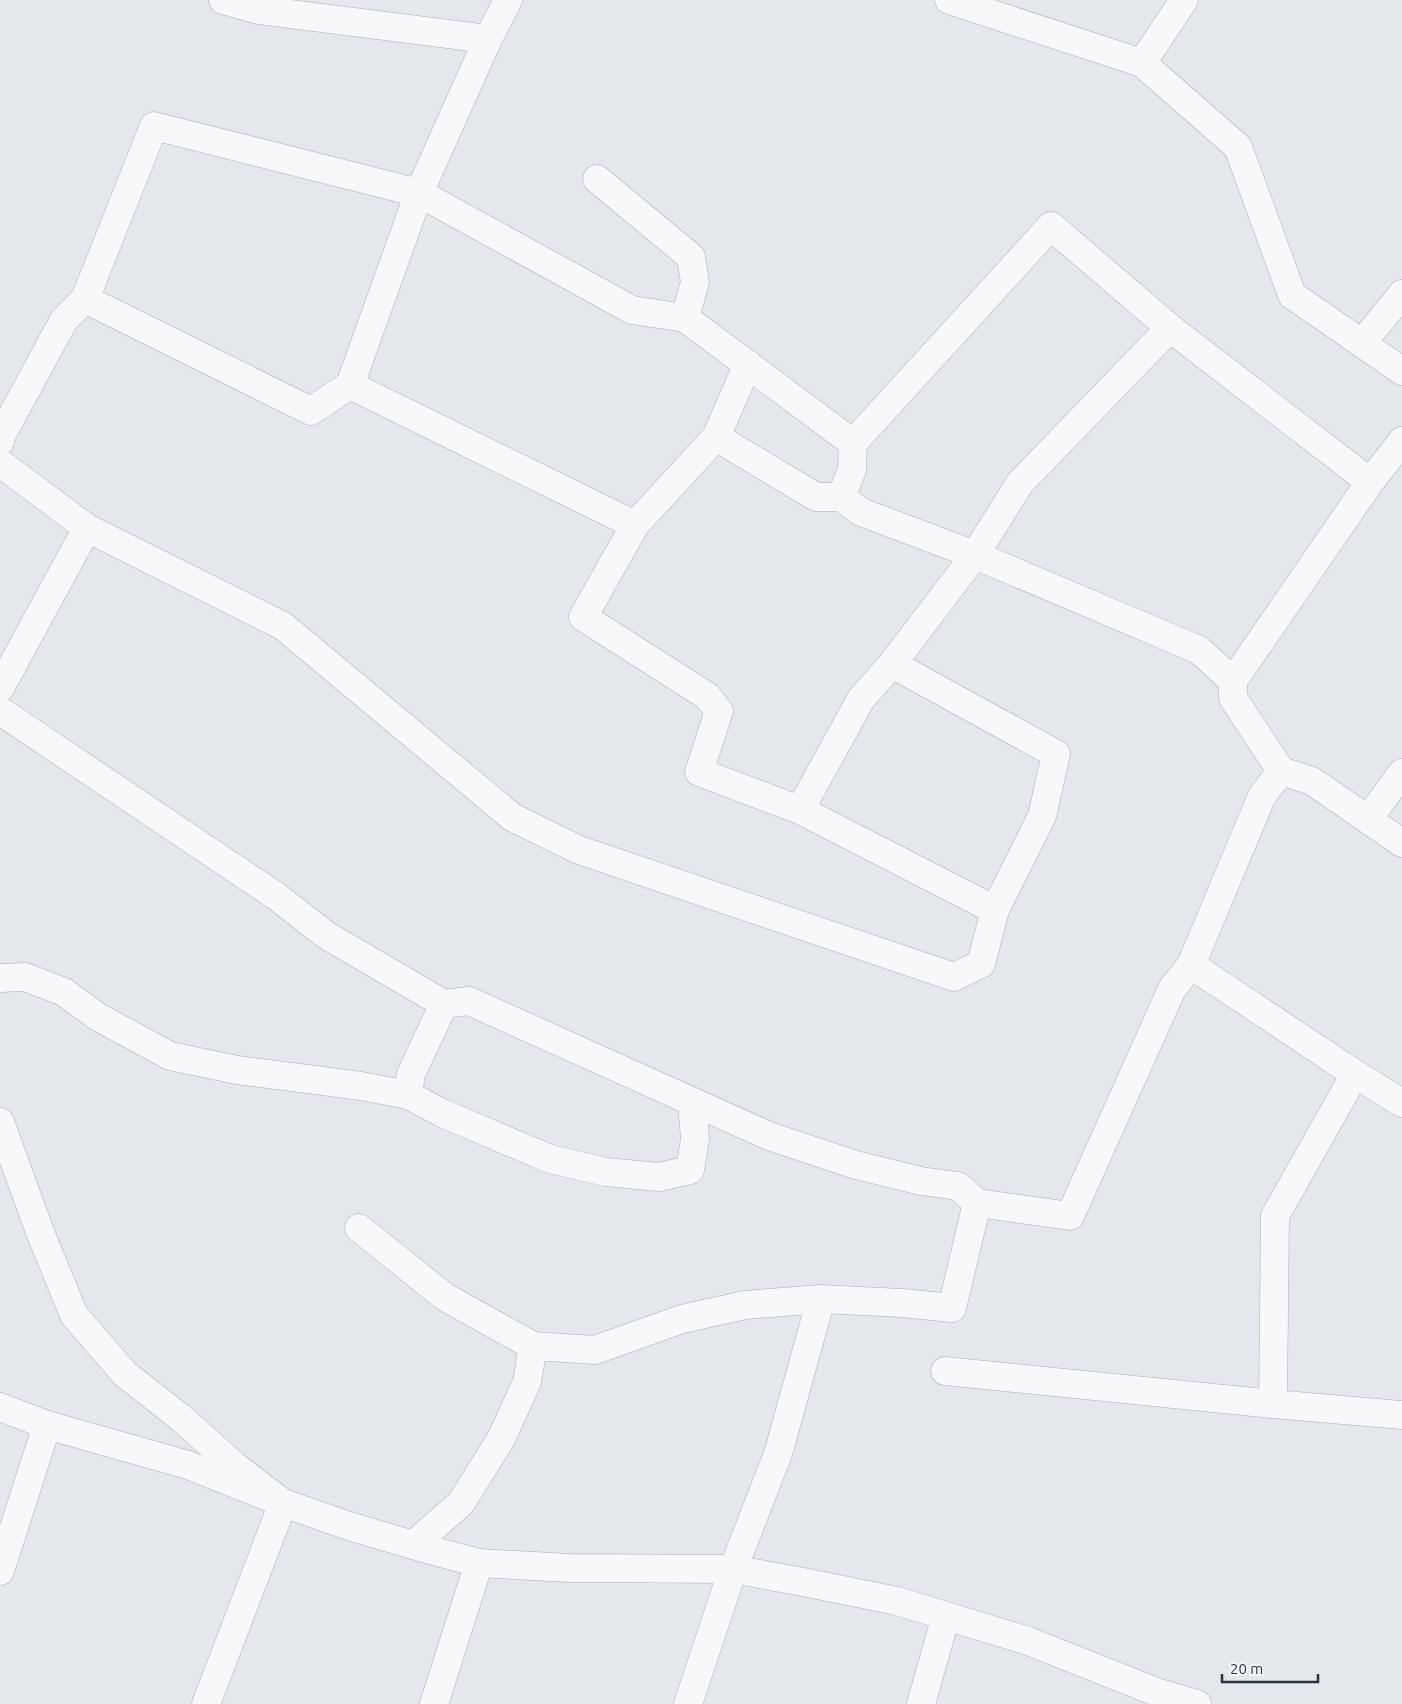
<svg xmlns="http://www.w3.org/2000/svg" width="1402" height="1704" viewBox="0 0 1402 1704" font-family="Ubuntu,sans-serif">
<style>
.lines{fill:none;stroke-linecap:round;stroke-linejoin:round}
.street-casing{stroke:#a9aeb7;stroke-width:29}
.street{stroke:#f7f8fa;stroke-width:28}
</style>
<rect width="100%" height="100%" fill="#e4e7ec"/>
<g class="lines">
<g class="street-casing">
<g id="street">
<path d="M 223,0 L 259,10 L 488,39"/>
<path d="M 949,0 L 1142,63 L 1238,147 L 1292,295 L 1402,371"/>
<path d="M 1142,63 L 1184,0"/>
<path d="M 597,179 L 691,257 L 695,282 L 685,318"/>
<path d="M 85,299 L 311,411 L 350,385 L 419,193 L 488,39 L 508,0"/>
<path d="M 1362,343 L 1402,294"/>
<path d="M 748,364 L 716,437 L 635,525 L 583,617 L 707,696 L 719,711 L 699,772 L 800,810 L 995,910"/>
<path d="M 350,385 L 635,525"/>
<path d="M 716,437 L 816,497 L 841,497 L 861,512 L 975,555 L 1199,650 L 1233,681"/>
<path d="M 0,441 L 1,436 L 64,320 L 85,299 L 154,126 L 419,193 L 632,310 L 685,318 L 853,443"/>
<path d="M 1402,441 L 1370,482 L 1233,681 L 1233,698 L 1281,771 L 1312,781 L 1402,843"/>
<path d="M 0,463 L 87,528 L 283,626 L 512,817 L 579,850 L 954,977 L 981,964 L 995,910 L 1042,816 L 1056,754 L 892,664"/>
<path d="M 841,497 L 852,470 L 853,443 L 1051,226 L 1170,328 L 1370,482"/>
<path d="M 0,688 L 87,528"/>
<path d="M 0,711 L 276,896 L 326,935 L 444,1004"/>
<path d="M 800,810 L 861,699 L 892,664 L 975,555 L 1020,483 L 1170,328"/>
<path d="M 1368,819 L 1402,773"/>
<path d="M 1191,965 L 1355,1074 L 1402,1103"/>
<path d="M 0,978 L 25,977 L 64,992 L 98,1017 L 170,1056 L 237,1070 L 361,1086 L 408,1095"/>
<path d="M 0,1122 L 40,1232 L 74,1315 L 125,1374 L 181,1418 L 236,1467 L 283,1503 L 206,1704"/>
<path d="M 977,1203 L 1070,1216 L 1172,989 L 1191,965 L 1262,796 L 1281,771"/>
<path d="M 359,1228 L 445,1297 L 533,1346"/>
<path d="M 945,1371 L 1273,1404 L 1402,1415"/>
<path d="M 1273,1404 L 1275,1216 L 1355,1074"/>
<path d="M 0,1407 L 47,1425 L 188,1465 L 283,1503 L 349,1526 L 430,1550 L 479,1563 L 569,1568 L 733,1569 L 803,1582 L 897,1601 L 1028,1641 L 1159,1693 L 1197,1704"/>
<path d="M 413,1545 L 461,1503 L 501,1439 L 527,1382 L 533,1346 L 595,1350 L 682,1319 L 745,1305 L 821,1299 L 902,1303 L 952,1308 L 977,1203 L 958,1186 L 921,1181 L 856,1165 L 769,1136 L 469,1001 L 444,1004 L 411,1074 L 408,1095 L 442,1113 L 550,1159 L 606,1172 L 659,1177 L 690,1170 L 695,1139 L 692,1102"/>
<path d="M 0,1571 L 47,1425"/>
<path d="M 434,1704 L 479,1563"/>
<path d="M 688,1704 L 733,1569 L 778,1454 L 821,1299"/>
<path d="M 921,1704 L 946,1616"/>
</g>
</g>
<use href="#street" class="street"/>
</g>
<path d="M1222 1674v8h96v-8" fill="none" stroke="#2b3445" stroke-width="2.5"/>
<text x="1230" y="1674" font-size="15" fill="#2b3445" stroke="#f4f6f9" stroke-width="4" paint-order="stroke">20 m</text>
</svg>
